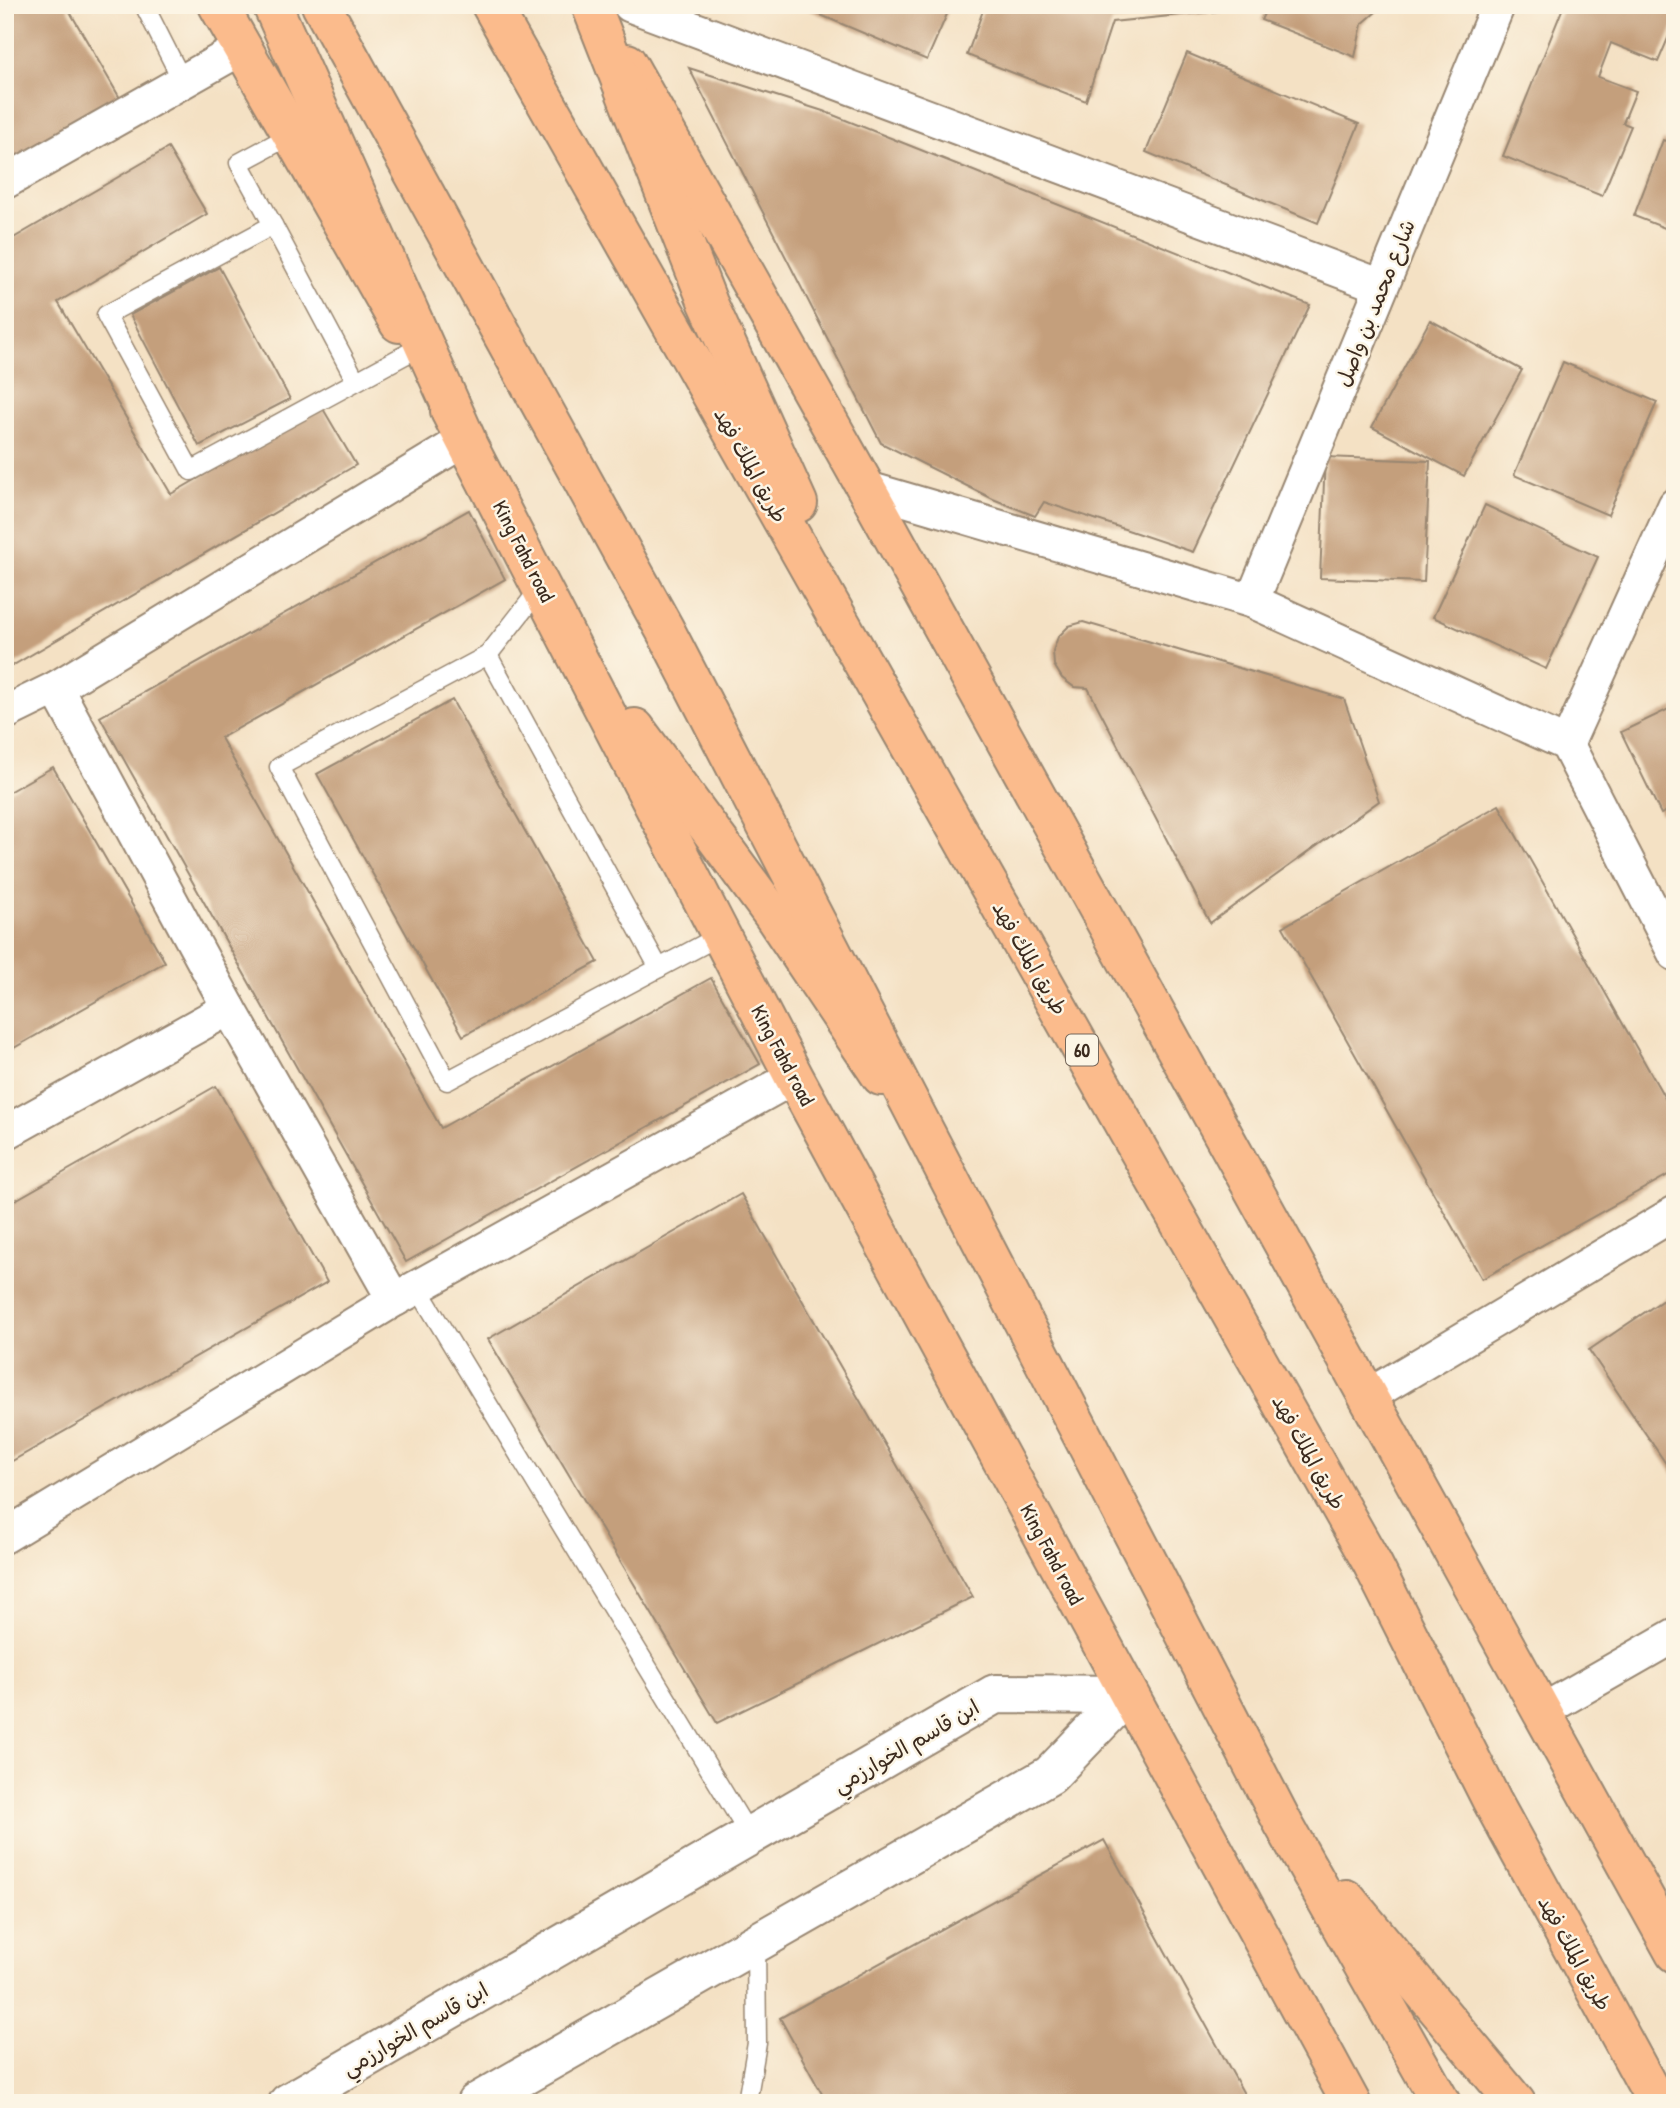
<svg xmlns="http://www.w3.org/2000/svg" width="1680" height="2108" viewBox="0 0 1680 2108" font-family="'Patrick Hand','Playpen Sans Arabic',sans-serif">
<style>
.building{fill:#c49f7b}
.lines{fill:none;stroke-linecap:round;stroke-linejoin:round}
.service-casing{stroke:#988671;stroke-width:21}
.minor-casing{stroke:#988671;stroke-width:37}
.tertiary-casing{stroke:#988671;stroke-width:42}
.primary-casing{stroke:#988671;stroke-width:42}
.trunk-casing{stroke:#988671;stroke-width:42}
.service{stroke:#fff;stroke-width:18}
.minor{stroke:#fff;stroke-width:33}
.tertiary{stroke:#fff;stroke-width:38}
.primary{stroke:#fbbb8c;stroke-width:38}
.trunk{stroke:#fbbb8c;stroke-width:38}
.labels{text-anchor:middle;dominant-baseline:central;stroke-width:5;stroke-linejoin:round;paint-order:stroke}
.shield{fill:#fcf5e5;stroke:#75675a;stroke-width:2}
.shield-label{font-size:19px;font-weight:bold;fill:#3b2a1e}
.street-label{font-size:21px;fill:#3b2a1e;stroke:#fcf5e5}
</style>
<rect width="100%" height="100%" fill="#fcf5e5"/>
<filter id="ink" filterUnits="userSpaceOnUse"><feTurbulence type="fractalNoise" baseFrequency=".0143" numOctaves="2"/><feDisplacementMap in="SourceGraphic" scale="14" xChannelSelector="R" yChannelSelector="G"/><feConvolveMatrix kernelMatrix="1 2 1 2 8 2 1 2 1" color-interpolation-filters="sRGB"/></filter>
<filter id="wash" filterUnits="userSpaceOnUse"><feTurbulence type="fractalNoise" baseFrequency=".00686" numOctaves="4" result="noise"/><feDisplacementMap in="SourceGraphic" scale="28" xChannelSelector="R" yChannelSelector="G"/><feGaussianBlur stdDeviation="1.57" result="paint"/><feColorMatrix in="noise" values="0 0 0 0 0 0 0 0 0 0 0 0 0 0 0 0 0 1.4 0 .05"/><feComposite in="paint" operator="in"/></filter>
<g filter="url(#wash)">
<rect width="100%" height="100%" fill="#f4e1c4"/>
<g id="blocks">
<g class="building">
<path d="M 8,5 L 66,5 L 121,100 L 5,167 L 5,7 Z"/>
<path d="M 797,5 L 951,5 L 927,60 Z"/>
<path d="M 985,5 L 1248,5 L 1248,8 L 1112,22 L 1086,101 L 967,55 Z"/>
<path d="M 1268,5 L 1384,5 L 1362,24 L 1355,57 L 1261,20 Z"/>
<path d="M 1564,5 L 1675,5 L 1675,22 L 1658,62 L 1611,43 L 1598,77 L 1636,91 L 1623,123 L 1631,126 L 1602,196 L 1503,156 Z"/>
<path d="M 1187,53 L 1359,124 L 1318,223 L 1146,152 Z"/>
<path d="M 689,68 L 823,111 L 1310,305 L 1193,552 L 1044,502 L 1035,516 L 993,499 L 881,443 Z"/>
<path d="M 1663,140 L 1675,144 L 1675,232 L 1634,216 Z"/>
<path d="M 168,148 L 207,214 L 58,302 L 171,494 L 322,407 L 356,465 L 5,670 L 5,243 Z"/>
<path d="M 219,267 L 290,399 L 199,446 L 130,315 Z"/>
<path d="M 1430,320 L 1522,370 L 1464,476 L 1372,427 Z"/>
<path d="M 1563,362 L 1657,402 L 1608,515 L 1514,475 Z"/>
<path d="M 1325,457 L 1430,461 L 1424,582 L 1320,578 Z"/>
<path d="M 1485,505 L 1598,557 L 1546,669 L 1433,617 Z"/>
<path d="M 469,510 L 505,579 L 221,738 L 441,1128 L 711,978 L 760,1064 L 406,1262 L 100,717 Z"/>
<path d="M 1083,622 L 1344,699 L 1379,801 L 1210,923 L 1088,688 L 1074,687 L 1062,678 L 1054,665 L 1053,651 L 1058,637 L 1069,626 Z"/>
<path d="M 452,700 L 598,962 L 463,1036 L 317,774 Z"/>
<path d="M 1675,706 L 1675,808 L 1661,814 L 1621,732 Z"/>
<path d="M 53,767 L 165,962 L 5,1053 L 5,794 Z"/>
<path d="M 1499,805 L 1675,1116 L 1675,1171 L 1482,1279 L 1283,927 Z"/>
<path d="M 216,1086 L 327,1282 L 5,1465 L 5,1206 Z"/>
<path d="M 741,1194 L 973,1597 L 717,1723 L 488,1339 Z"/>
<path d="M 1675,1292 L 1675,1477 L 1589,1350 Z"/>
<path d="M 1104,1840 L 1249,2103 L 827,2103 L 780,2018 Z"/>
</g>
</g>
</g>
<g filter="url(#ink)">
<use href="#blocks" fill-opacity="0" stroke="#988671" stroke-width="2"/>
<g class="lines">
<g class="service-casing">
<g id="service">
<path d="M 144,5 L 183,82"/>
<path d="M 291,135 L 239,163 L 273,225 L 106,315 L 191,471 L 414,350"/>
<path d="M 273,225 L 356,381"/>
<path d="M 542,586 L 488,655 L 279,767 L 447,1081 L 721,935"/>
<path d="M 488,655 L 659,968"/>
<path d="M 417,1287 L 750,1836"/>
<path d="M 743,2103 L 748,2096 L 757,2043 L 756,1943"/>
</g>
</g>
<g class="minor-casing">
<g id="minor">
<path d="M 630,5 L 1381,286"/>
<path d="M 5,182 L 242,48"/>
<path d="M 866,488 L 1252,601 L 1567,744 L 1675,954"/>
<path d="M 1252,601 L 1498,5"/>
<path d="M 56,688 L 229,1008 L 394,1300"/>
<path d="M 5,713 L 56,688 L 466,439"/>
<path d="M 1567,744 L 1675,505"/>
<path d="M 5,1133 L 229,1008"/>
<path d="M 1368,1396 L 1675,1213"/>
<path d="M 5,1536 L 394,1300 L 794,1077"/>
<path d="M 1542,1711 L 1675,1635"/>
</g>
</g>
<g class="tertiary-casing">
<g id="tertiary">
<path d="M 288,2103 L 995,1694 L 1127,1695"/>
<path d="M 476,2103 L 1050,1775 L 1127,1695"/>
</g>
</g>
<g class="primary-casing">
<g id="primary">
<path d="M 218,5 L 399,323"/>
<path d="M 627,63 L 866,488 L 1675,1953"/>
<path d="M 450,411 L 794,1077 L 1351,2103"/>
<path d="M 635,728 L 773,915 L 881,1076"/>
</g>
</g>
<g class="trunk-casing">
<g id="trunk">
<path d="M 272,5 L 466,439"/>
<path d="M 321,5 L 665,630 L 1284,1825 L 1441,2103"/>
<path d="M 491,5 L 1372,1563 L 1492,1801 L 1657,2103"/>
<path d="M 591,5 L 708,303 L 798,503"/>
<path d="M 1346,1899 L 1516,2103"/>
</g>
</g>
<use href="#service" class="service"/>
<use href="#minor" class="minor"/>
<use href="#tertiary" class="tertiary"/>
<use href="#primary" class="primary"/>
<use href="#trunk" class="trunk"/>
</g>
</g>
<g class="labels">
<rect class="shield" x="1066" y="1034.5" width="32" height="31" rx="5"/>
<g class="shield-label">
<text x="1082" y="1050">60</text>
</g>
<g class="street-label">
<text transform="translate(1375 303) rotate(-68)">شارع محمد بن واصل</text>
<text transform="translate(751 465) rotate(61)">طريق الملك فهد</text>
<text transform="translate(524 551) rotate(63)">King Fahd road</text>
<text transform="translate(1030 958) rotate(60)">طريق الملك فهد</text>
<text transform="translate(783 1055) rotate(62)">King Fahd road</text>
<text transform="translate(1309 1452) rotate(61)">طريق الملك فهد</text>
<text transform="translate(1052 1554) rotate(62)">King Fahd road</text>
<text transform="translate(906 1746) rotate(-30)">ابن قاسم الخوارزمي</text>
<text transform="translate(1575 1953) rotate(61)">طريق الملك فهد</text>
<text transform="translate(415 2029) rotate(-30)">ابن قاسم الخوارزمي</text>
</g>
</g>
<rect width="1680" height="2108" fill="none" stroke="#fcf5e5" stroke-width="28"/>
</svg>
